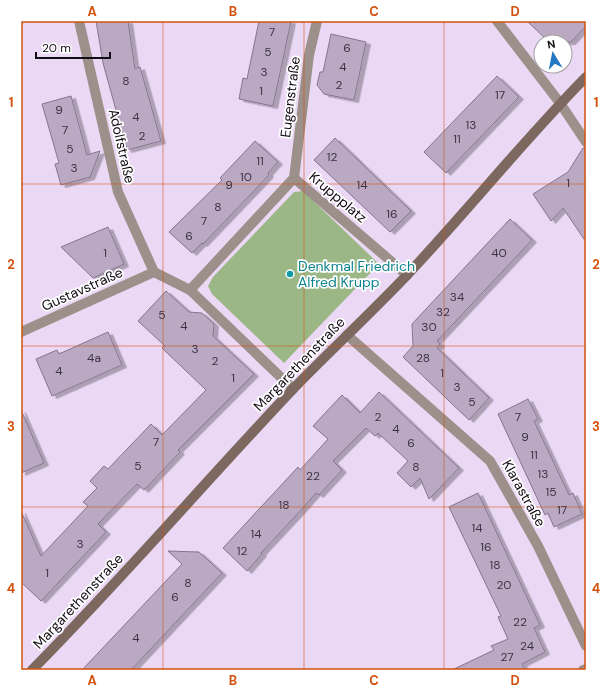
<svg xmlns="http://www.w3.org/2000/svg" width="607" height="691" viewBox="0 0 607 691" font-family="'DM Sans',sans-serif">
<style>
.green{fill:#9bb786}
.building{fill:#bba9c4;stroke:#85758e;filter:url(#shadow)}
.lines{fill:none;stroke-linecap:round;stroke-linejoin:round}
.minor{stroke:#9d8f89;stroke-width:10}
.secondary{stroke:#7c685f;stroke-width:10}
.grid{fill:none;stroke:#d3510d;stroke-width:1;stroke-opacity:0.55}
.culture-dot{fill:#0f9aa8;stroke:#fff;stroke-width:1.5}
.labels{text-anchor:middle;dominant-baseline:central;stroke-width:3.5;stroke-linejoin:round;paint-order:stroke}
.number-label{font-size:12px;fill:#3c3341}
.street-label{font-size:14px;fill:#120c15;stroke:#fff}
.culture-label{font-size:14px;fill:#0d838f;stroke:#fff;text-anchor:start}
.neatline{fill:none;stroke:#d3510d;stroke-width:1.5}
.grid-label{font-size:13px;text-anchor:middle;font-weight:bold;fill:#d3510d}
</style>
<defs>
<filter id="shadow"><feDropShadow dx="4.5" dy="2.5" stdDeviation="0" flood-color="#0004"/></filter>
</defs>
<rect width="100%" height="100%" fill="#ead8f4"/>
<path class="green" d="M 303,191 L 379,264 L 284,363 L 212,294 L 208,286 L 213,277 L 294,192 Z"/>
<g class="building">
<path d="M 96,21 L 128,21 L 135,69 L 140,67 L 161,141 L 127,150 L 103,63 Z"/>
<path d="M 259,21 L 291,21 L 273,106 L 239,99 L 243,78 L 247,79 Z"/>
<path d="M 527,21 L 586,21 L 586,26 L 571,42 L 549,42 Z"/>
<path d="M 331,34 L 366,42 L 354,100 L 324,94 L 317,85 L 320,72 L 323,72 Z"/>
<path d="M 497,76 L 519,97 L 446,173 L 424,152 Z"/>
<path d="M 71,96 L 87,155 L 100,151 L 90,177 L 61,185 L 55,164 L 59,163 L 42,104 Z"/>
<path d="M 335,138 L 411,211 L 390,232 L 314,160 Z"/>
<path d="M 255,141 L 278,162 L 268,173 L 269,175 L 250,195 L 203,244 L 202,243 L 192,253 L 169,232 L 222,180 L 220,178 Z"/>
<path d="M 583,148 L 586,148 L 586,242 L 563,208 L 551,221 L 533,194 L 568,172 Z"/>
<path d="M 510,219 L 532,240 L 437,341 L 440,344 L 437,348 L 489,398 L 469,420 L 403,357 L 413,346 L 412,324 Z"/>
<path d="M 108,227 L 124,264 L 93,278 L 61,247 Z"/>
<path d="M 166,291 L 189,312 L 202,313 L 214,324 L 213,336 L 254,374 L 178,450 L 180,452 L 144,490 L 137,484 L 98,524 L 106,532 L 41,601 L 21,582 L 21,511 L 41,556 L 88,506 L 83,502 L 97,488 L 90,481 L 104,466 L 108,469 L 151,424 L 162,435 L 206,390 L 162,348 L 165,346 L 138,321 Z"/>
<path d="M 108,332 L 122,365 L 52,396 L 36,359 L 57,350 L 59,354 Z"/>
<path d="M 379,392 L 459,468 L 429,499 L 420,478 L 411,487 L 397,473 L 408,461 L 378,433 L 375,436 L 366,428 L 333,461 L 342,470 L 319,495 L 316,493 L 303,508 L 261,553 L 262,554 L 247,571 L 223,548 L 298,467 L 300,470 L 328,439 L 313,426 L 342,395 L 360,413 Z"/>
<path d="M 528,399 L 538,419 L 534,421 L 560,476 L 569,495 L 573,493 L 582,514 L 554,527 L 548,513 L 545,515 L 498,414 Z"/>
<path d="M 21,410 L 44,463 L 21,473 Z"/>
<path d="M 478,493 L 540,625 L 534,628 L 545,652 L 522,664 L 525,670 L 452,670 L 494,650 L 491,646 L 508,639 L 498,617 L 501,616 L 449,507 Z"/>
<path d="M 168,551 L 199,552 L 222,573 L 131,670 L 82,670 L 182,564 Z"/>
</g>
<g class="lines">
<g class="minor">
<path d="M 79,21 L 118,192 L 154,272"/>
<path d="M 497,21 L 560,103 L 586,142"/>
<path d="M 294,178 L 309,55 L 317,21"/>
<path d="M 154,272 L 190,290 L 293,389"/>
<path d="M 190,290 L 294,178 L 407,275"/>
<path d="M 21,332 L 154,272"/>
<path d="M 347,335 L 490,461 L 538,546 L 586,646"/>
<path d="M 583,670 L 586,669"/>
</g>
<path class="secondary" d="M 32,670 C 122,579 205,482 293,389 C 331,350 371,313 408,274 C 469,209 524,140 586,77"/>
</g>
<path class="grid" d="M 163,21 L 163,670M 304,21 L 304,670M 444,21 L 444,670M 21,184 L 586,184M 21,346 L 586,346M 21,507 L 586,507"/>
<circle class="culture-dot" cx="290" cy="274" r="4"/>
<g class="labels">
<g class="number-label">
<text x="272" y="32">7</text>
<text x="347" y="48">6</text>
<text x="268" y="52">5</text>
<text x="343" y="67">4</text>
<text x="264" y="72">3</text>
<text x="126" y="81">8</text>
<text x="339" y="85">2</text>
<text x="261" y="91">1</text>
<text x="500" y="95">17</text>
<text x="59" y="110">9</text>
<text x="136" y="117">4</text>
<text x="471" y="125">13</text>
<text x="65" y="130">7</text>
<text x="142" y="136">2</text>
<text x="457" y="139">11</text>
<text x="70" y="149">5</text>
<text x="332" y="157">12</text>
<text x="260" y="161">11</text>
<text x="74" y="168">3</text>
<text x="246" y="177">10</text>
<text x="568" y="183">1</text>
<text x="229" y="185">9</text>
<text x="362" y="185">14</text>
<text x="218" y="207">8</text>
<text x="392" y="214">16</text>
<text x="204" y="221">7</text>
<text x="189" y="236">6</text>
<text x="105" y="253">1</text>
<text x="499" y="253">40</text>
<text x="457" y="297">34</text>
<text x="443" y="312">32</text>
<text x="162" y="315">5</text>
<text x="184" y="326">4</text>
<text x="429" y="327">30</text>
<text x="195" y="349">3</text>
<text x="94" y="358">4a</text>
<text x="423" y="358">28</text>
<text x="215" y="361">2</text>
<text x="59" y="371">4</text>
<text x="442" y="373">1</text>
<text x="233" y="378">1</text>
<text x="457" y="387">3</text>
<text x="472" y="402">5</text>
<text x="378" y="417">2</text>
<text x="518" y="417">7</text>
<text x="396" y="429">4</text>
<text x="525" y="437">9</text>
<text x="156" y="442">7</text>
<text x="411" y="443">6</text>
<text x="534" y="455">11</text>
<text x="138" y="466">5</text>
<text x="416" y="467">8</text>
<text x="543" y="474">13</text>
<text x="313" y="476">22</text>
<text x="551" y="492">15</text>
<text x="284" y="505">18</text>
<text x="562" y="510">17</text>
<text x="477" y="528">14</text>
<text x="256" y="534">14</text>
<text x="80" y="544">3</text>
<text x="486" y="547">16</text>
<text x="242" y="551">12</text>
<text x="495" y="565">18</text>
<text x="47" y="573">1</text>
<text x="188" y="583">8</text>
<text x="504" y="585">20</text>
<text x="175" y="597">6</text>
<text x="520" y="622">22</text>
<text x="136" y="638">4</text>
<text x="527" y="646">24</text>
<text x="507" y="657">27</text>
</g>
<g class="street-label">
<text transform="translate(290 97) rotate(-83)">Eugenstraße</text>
<text transform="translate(122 146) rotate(77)">Adolfstraße</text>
<text transform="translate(338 197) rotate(40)">Kruppplatz</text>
<text transform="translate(82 289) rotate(-24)">Gustavstraße</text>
<text transform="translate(299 364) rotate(-46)">Margarethenstraße</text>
<text transform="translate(524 493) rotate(61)">Klarastraße</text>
<text transform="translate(78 601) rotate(-47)">Margarethenstraße</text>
</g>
<g class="culture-label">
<text x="298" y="266">Denkmal Friedrich<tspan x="298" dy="16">Alfred Krupp</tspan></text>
</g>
</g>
<rect width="607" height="691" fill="none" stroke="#ffffff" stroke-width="44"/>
<g transform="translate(553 54) rotate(350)"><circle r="19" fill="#ffffff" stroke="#a09ea1"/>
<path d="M0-3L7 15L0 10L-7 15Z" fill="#2377c5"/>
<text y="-6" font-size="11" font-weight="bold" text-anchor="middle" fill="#120c15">N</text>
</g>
<path d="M36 52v6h74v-6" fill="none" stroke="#120c15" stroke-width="2"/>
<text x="42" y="52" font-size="12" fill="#120c15" stroke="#ffffff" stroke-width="3" paint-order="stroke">20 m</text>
<rect x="22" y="22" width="563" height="647" class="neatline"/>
<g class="grid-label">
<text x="92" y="16">A</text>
<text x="233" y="16">B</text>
<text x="374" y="16">C</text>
<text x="515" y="16">D</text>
<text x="11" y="107">1</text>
<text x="596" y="107">1</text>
<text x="11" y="269">2</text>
<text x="596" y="269">2</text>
<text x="11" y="431">3</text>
<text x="596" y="431">3</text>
<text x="11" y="593">4</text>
<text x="596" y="593">4</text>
<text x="92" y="685">A</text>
<text x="233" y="685">B</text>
<text x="374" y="685">C</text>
<text x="515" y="685">D</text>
</g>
</svg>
